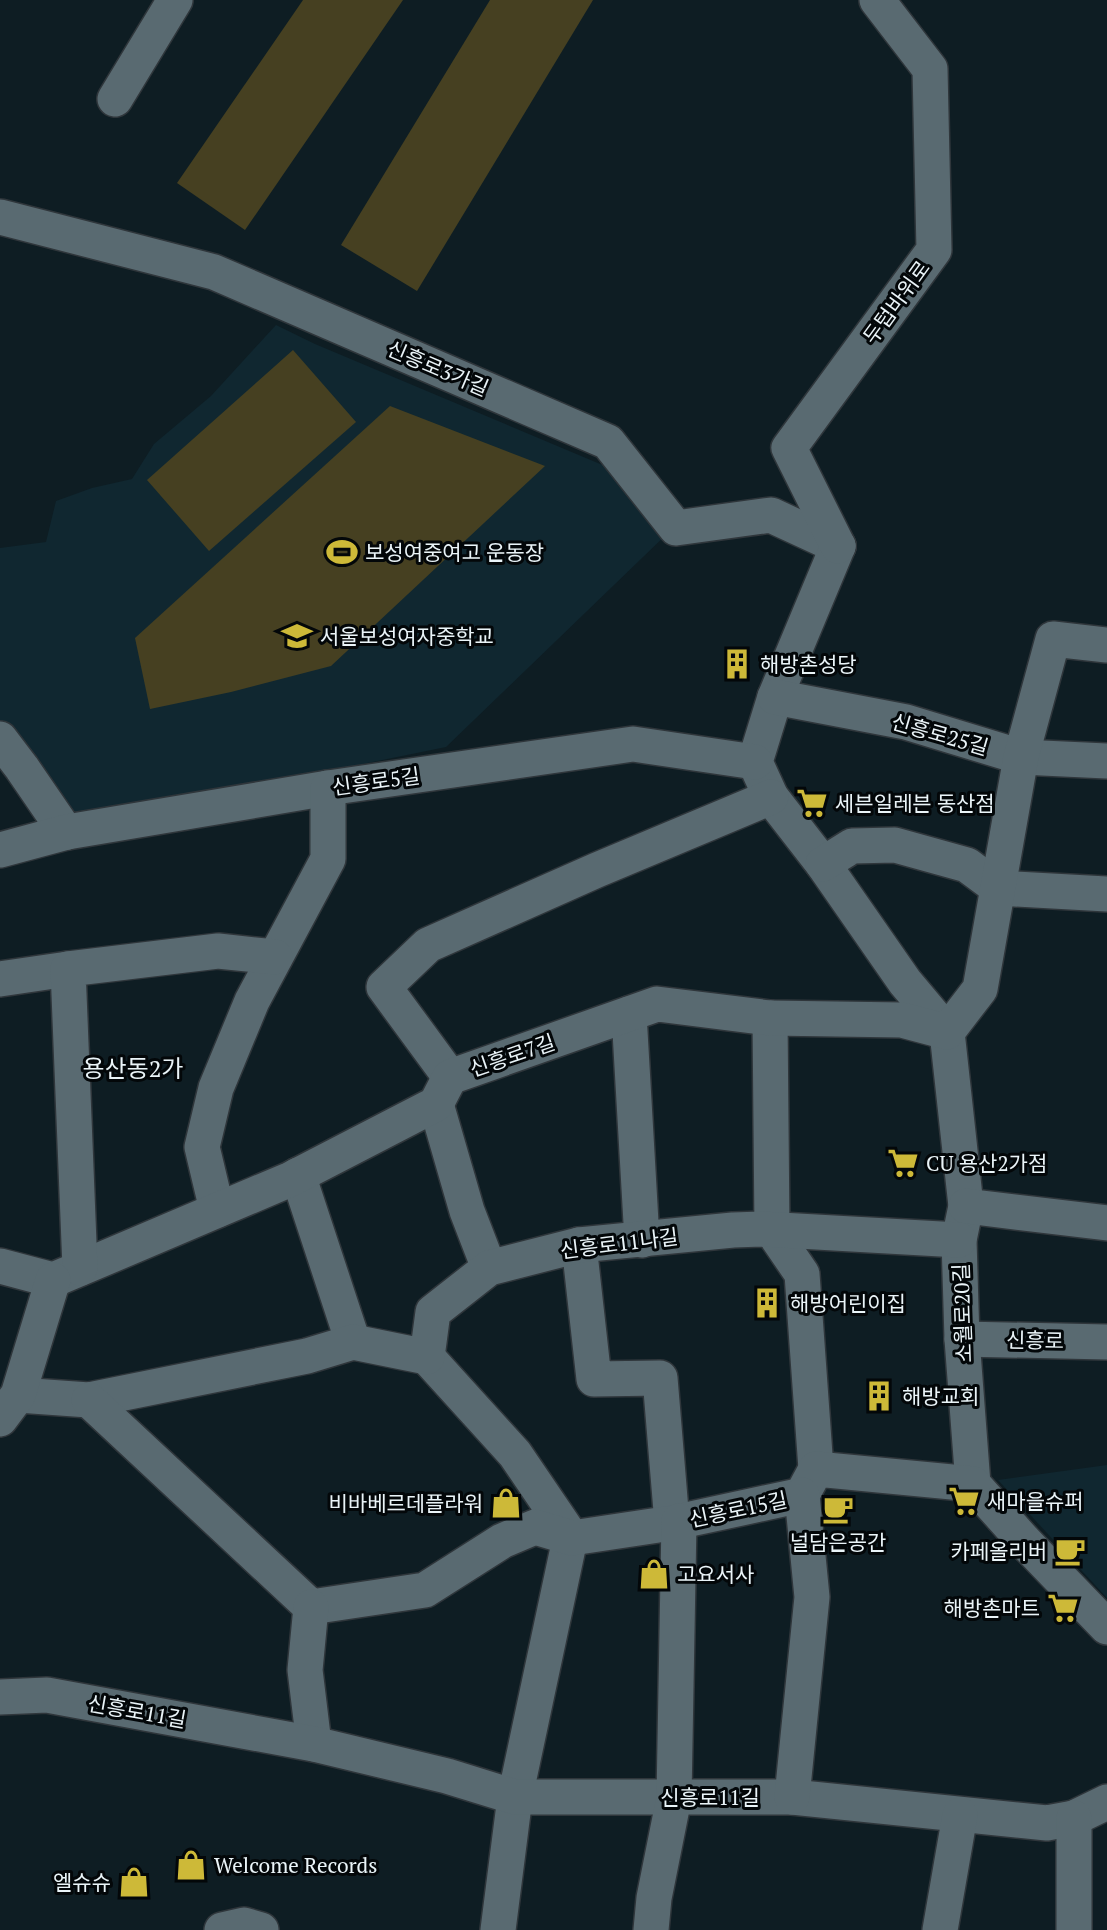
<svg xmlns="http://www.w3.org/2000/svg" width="1107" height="1930" viewBox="0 0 1107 1930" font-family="'PT Serif','Noto Sans KR',serif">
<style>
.built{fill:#102730}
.green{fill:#464021}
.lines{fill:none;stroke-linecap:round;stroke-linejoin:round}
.minor-casing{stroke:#2f363b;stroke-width:38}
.minor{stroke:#596a71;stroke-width:35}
.labels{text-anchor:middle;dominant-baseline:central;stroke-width:6;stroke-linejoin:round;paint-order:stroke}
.street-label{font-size:21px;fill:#eaf4f8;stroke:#030709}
.poi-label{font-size:21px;fill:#eaf4f8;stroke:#030709;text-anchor:start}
.quarter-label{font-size:24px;fill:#eaf4f8;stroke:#030709}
</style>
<rect width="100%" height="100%" fill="#0e1d23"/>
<g class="built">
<path d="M 276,325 L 315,344 L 612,469 L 671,530 L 446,747 L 79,822 L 0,734 L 0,548 L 46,542 L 56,501 L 92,488 L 132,479 L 154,444 L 211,396 Z"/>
<path d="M 1107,1465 L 1107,1598 L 998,1480 Z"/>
</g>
<g class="green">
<path d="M 303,0 L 403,0 L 245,230 L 177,183 Z"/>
<path d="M 490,0 L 593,0 L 417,291 L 341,245 Z"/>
<path d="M 293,350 L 356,422 L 209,551 L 147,480 Z"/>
<path d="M 390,406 L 545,466 L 331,666 L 231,692 L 150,709 L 135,638 Z"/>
</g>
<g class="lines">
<g class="minor-casing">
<g id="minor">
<path d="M 115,99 L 175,0"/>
<path d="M 0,217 L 214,272 L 608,442 L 676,528 L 771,515 L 838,546"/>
<path d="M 838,546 L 775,697 L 755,762 L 771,797 L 823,864 L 905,982 L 947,1032 L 966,1206 L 959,1240 L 962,1339 L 973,1484 L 1024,1541 L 1107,1627"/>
<path d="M 838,546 L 789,448 L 934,250 L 930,69 L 877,0"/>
<path d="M 775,697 L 906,722 L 1021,757 L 1107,761"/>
<path d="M 0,739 L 22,768 L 61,825 L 67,832"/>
<path d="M 0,850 L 67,832 L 328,788 L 633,744 L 755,762"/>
<path d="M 823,864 L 852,846 L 895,845 L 967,865 L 998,888 L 1107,894"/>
<path d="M 0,979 L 68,969"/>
<path d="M 629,1014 L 642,1240"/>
<path d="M 770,1018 L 772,1230 L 802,1274 L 816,1469"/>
<path d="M 450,1077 L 384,987 L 428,945 L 597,870 L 771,797"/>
<path d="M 436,1104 L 467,1211 L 489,1268"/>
<path d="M 298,1175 L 353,1342"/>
<path d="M 966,1206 L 1107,1223"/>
<path d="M 217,1210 L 202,1147 L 216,1088 L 252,1001 L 328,859 L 328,788"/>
<path d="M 579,1245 L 594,1379 L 660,1378 L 672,1523"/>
<path d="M 0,1266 L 53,1280 L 291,1179 L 436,1104 L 450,1077 L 657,1004 L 770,1018 L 902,1020 L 947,1032 L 980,989 L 1021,757 L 1053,639 L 1107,645"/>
<path d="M 80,1268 L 68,969 L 218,951 L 275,957"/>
<path d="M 962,1339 L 1107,1342"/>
<path d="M 427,1357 L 515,1454 L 572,1538 L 568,1548 L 515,1797 L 498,1930"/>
<path d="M 18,1395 L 89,1400 L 307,1356 L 353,1342 L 427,1357 L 433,1312 L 489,1268 L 579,1245 L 733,1230 L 762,1229 L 959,1240"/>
<path d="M 89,1400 L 311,1607 L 425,1590 L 502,1541 L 535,1527 L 572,1538 L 672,1523 L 802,1495 L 816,1469 L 973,1484"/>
<path d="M 0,1419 L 18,1395 L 53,1280"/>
<path d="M 311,1607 L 305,1670 L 314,1744"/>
<path d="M 0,1697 L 47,1695 L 314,1744 L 447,1776 L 515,1797 L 792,1797 L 1047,1823 L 1074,1818 L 1107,1802"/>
<path d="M 792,1797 L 812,1597 L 802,1495"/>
<path d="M 1074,1818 L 1074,1930"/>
<path d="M 222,1930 L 244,1925 L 261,1930"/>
<path d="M 651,1930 L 654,1898 L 674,1798 L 679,1521"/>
<path d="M 940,1930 L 960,1815"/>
</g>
</g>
<use href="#minor" class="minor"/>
</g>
<defs>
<g id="stadium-bare" transform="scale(2.415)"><path d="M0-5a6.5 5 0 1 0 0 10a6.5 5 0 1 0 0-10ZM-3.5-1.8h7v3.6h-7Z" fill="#cdb938" stroke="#030709" stroke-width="2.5" paint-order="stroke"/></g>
<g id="school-bare" transform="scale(2.415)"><path d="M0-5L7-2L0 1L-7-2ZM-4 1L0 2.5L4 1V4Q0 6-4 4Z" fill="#cdb938" stroke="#030709" stroke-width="2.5" paint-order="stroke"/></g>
<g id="building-bare" transform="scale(2.415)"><path d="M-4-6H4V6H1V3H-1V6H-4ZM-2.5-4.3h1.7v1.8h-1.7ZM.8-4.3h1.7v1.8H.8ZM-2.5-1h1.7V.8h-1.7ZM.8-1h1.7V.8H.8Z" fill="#cdb938" stroke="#030709" stroke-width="2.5" paint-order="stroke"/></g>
<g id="supermarket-bare" transform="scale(2.415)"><path d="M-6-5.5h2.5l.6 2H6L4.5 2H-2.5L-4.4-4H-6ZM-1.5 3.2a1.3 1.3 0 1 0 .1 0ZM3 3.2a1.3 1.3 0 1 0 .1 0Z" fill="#cdb938" stroke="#030709" stroke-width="2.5" paint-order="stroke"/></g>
<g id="shop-bare" transform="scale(2.415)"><path d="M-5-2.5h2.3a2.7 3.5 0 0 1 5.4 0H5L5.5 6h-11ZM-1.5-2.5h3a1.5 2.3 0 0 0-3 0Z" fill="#cdb938" stroke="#030709" stroke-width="2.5" paint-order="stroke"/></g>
<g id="cafe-bare" transform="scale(2.415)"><path d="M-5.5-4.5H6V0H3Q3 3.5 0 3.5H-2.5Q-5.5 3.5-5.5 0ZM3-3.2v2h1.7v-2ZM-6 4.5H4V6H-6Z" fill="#cdb938" stroke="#030709" stroke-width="2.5" paint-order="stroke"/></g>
</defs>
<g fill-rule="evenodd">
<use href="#stadium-bare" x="342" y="552"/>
<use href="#school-bare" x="297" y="636"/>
<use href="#building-bare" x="737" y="664"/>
<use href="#supermarket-bare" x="812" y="803"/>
<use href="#supermarket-bare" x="903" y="1163"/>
<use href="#building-bare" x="767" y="1303"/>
<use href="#building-bare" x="879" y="1396"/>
<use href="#supermarket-bare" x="964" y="1501"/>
<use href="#shop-bare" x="506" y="1503"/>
<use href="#cafe-bare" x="838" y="1509"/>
<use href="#cafe-bare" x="1070" y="1551"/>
<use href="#shop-bare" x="654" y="1574"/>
<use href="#supermarket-bare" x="1063" y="1608"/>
<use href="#shop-bare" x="191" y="1865"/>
<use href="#shop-bare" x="134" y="1882"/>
</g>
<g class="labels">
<g class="street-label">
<text transform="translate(896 302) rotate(-54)">두텁바위로</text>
<text transform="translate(438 368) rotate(23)">신흥로3가길</text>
<text transform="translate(940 734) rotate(16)">신흥로25길</text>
<text transform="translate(376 781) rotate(-8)">신흥로5길</text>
<text transform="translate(512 1055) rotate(-19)">신흥로7길</text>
<text transform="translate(619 1243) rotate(-7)">신흥로11나길</text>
<text transform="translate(962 1313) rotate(-92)">소월로20길</text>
<text transform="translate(1035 1340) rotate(1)">신흥로</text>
<text transform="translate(738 1509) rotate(-12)">신흥로15길</text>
<text transform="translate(137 1711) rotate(10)">신흥로11길</text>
<text x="710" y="1797">신흥로11길</text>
</g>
<g class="poi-label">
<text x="365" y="552">보성여중여고 운동장</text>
<text x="320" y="636">서울보성여자중학교</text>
<text x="760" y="664">해방촌성당</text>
<text x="835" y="803">세븐일레븐 동산점</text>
<text x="926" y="1163">CU 용산2가점</text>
<text x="790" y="1303">해방어린이집</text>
<text x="902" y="1396">해방교회</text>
<text x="987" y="1501">새마을슈퍼</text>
<text x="483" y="1503" text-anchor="end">비바베르데플라워</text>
<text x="838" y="1542" text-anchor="middle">널담은공간</text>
<text x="1047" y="1551" text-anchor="end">카페올리버</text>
<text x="677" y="1574">고요서사</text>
<text x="1040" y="1608" text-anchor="end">해방촌마트</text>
<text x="214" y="1865">Welcome Records</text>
<text x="111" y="1882" text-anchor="end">엘슈슈</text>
</g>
<g class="quarter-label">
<text x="133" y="1068">용산동2가</text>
</g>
</g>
</svg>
